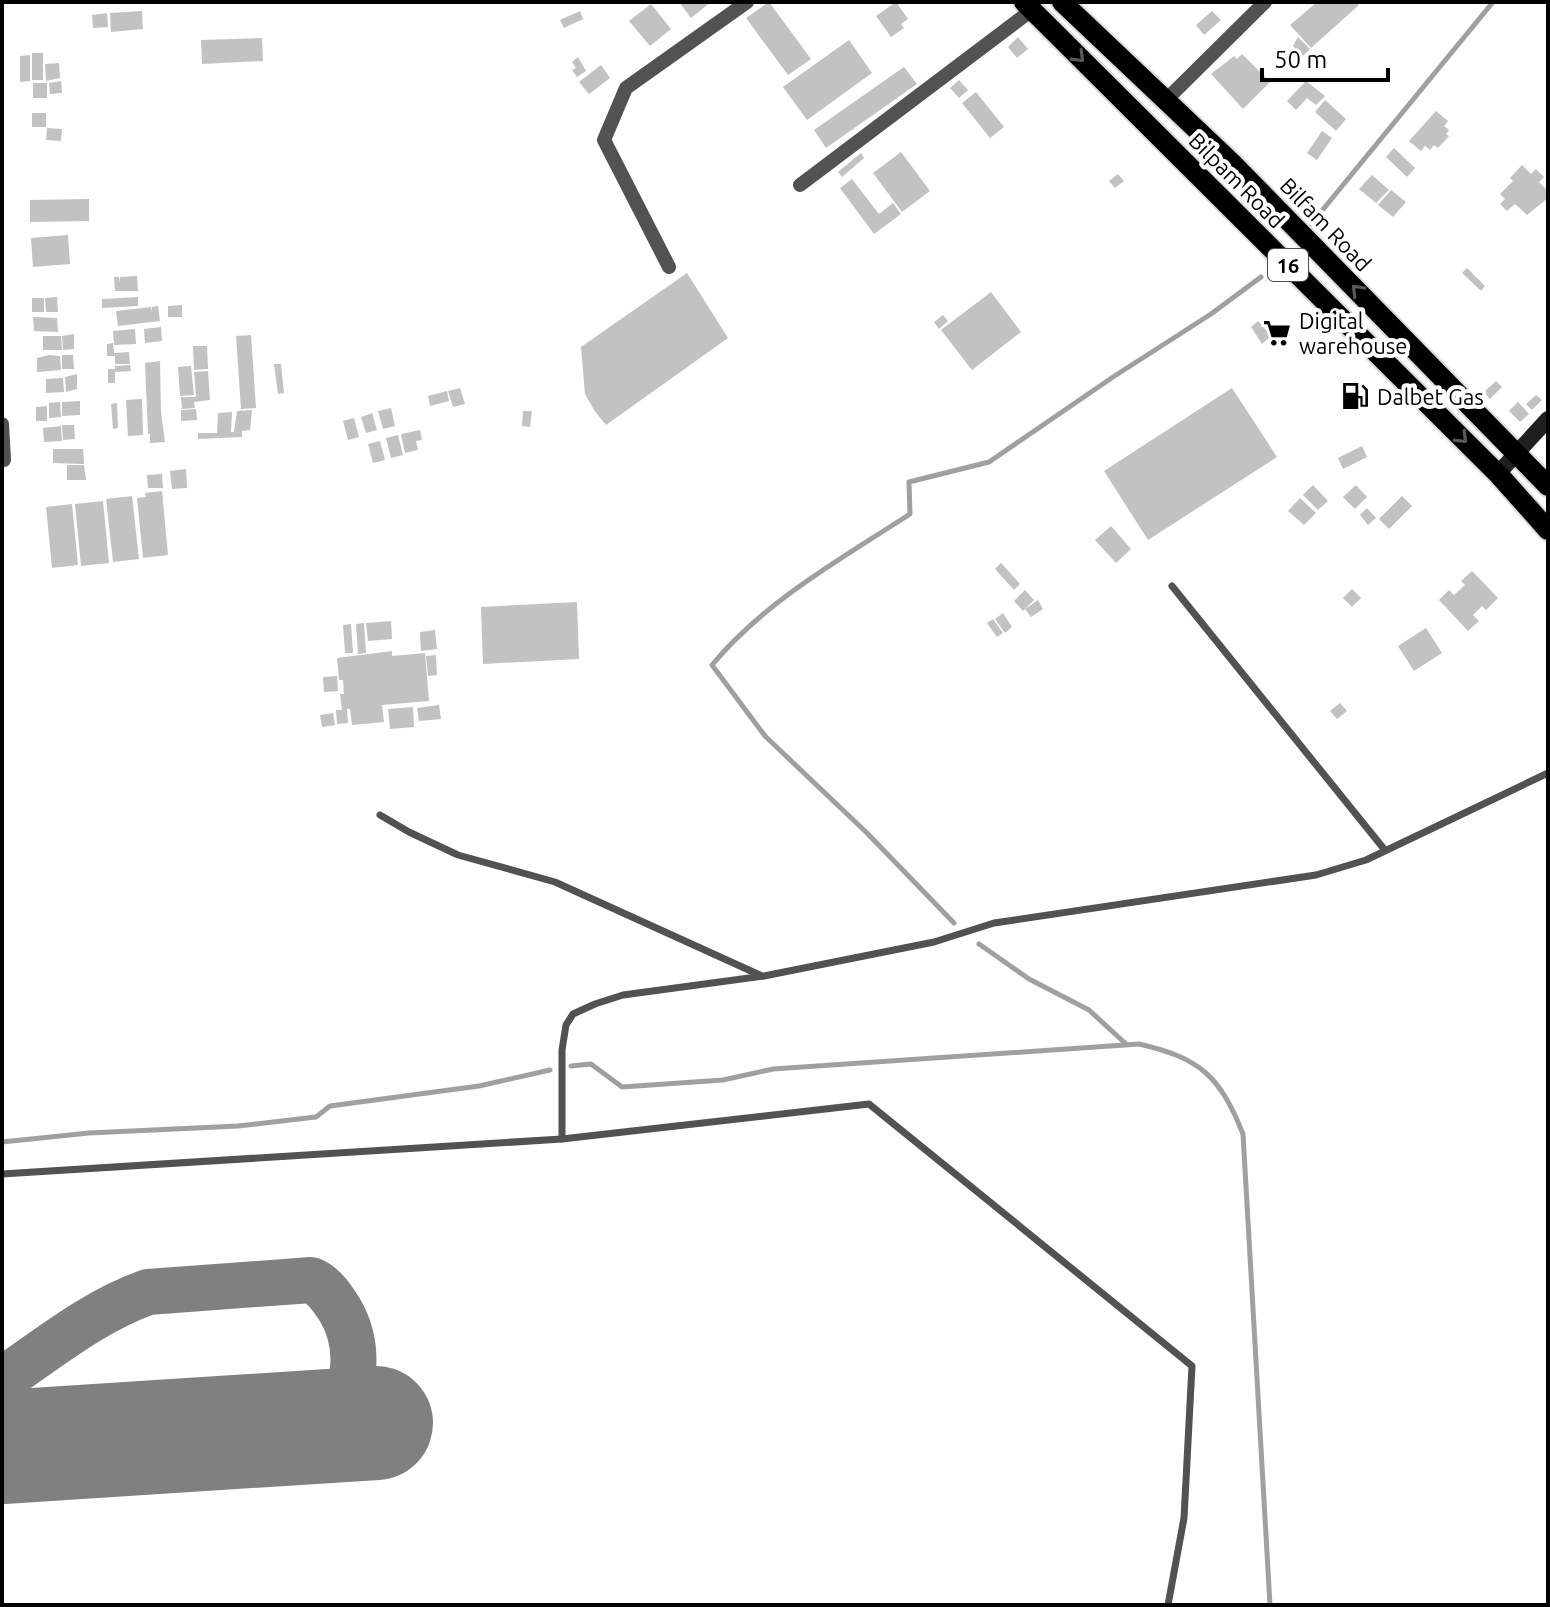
<svg xmlns="http://www.w3.org/2000/svg" width="1550" height="1607" viewBox="0 0 1550 1607" font-family="Ubuntu,sans-serif">
<style>
.lines{fill:none;stroke-linecap:round;stroke-linejoin:round}
.stream{stroke:#a0a0a0;stroke-width:5}
.taxiway{stroke:#808080;stroke-width:46}
.runway{stroke:#808080;stroke-width:114}
.building{fill:#c2c2c2}
.primary-casing{stroke:#dbdbdb;stroke-width:24}
.service{stroke:#525252;stroke-width:7}
.minor{stroke:#525252;stroke-width:14}
.secondary{stroke:#1f1f1f;stroke-width:16}
.primary{stroke:#000;stroke-width:20}
.oneway{stroke:#595959}
.labels{text-anchor:middle;dominant-baseline:central;stroke-width:8;stroke-linejoin:round;paint-order:stroke}
.shield{fill:#fff;stroke:#4c4c4c;stroke-width:2}
.shield-label{font-size:20px;font-weight:bold;fill:#000}
.street-label{font-size:22px;fill:#000;stroke:#fff}
.poi-label{font-size:22px;fill:#000;stroke:#fff;text-anchor:start}
</style>
<rect width="100%" height="100%" fill="#fff"/>
<g class="lines">
<g class="stream">
<path d="M 1311,224 L 1493,2"/>
<path d="M 954,923 L 867,833 L 765,736 L 712,665 C 765,601 841,559 910,514 L 909,482 L 989,462 L 1113,377 L 1211,314 L 1261,277"/>
<path d="M 979,944 L 1029,979 L 1089,1010 L 1126,1044"/>
<path d="M 571,1066 L 591,1064 L 622,1087 L 723,1080 L 773,1069 L 1139,1044 C 1200,1058 1220,1076 1243,1134 L 1270,1605"/>
<path d="M 2,1142 L 89,1133 L 238,1126 L 316,1117 L 330,1106 L 479,1086 L 550,1070"/>
</g>
<path class="taxiway" d="M 2,1380 C 49,1348 94,1311 148,1292 L 311,1280 C 324,1285 333,1299 340,1310 C 378,1375 331,1462 256,1463 C 226,1463 200,1448 175,1435"/>
<path class="runway" d="M 2,1447 L 376,1423"/>
</g>
<g class="building">
<path d="M 679,2 L 711,2 L 691,18 Z"/>
<path d="M 769,2 L 811,59 L 788,75 L 746,18 Z"/>
<path d="M 896,2 L 908,19 L 901,24 L 904,28 L 891,37 L 876,16 Z"/>
<path d="M 1317,2 L 1356,2 L 1359,5 L 1311,48 L 1290,25 Z"/>
<path d="M 651,4 L 671,29 L 650,46 L 629,21 Z"/>
<path d="M 142,11 L 143,29 L 111,32 L 110,13 Z"/>
<path d="M 580,11 L 583,19 L 564,28 L 560,20 Z"/>
<path d="M 1212,11 L 1221,20 L 1204,35 L 1196,25 Z"/>
<path d="M 107,13 L 108,27 L 93,28 L 92,15 Z"/>
<path d="M 1018,37 L 1028,49 L 1017,58 L 1008,47 Z"/>
<path d="M 1298,37 L 1310,49 L 1303,56 L 1293,46 Z"/>
<path d="M 262,38 L 263,61 L 202,64 L 201,40 Z"/>
<path d="M 849,40 L 872,73 L 807,120 L 783,87 Z"/>
<rect x="32" y="53" width="11" height="27"/>
<path d="M 1242,54 L 1270,82 L 1243,109 L 1211,74 L 1234,56 L 1237,59 Z"/>
<path d="M 30,55 L 30,81 L 20,82 L 20,56 Z"/>
<path d="M 578,57 L 586,71 L 577,77 L 572,70 L 576,68 L 572,62 Z"/>
<path d="M 59,63 L 60,78 L 46,81 L 45,64 Z"/>
<path d="M 601,65 L 610,78 L 589,94 L 579,82 Z"/>
<path d="M 904,67 L 917,84 L 826,148 L 814,130 Z"/>
<path d="M 959,80 L 968,90 L 959,98 L 950,88 Z"/>
<path d="M 61,81 L 62,93 L 50,94 L 49,83 Z"/>
<path d="M 1306,81 L 1325,96 L 1316,105 L 1307,98 L 1296,110 L 1287,101 Z"/>
<rect x="33" y="83" width="14" height="15"/>
<path d="M 976,92 L 1004,127 L 990,138 L 962,103 Z"/>
<path d="M 1325,100 L 1346,119 L 1336,131 L 1315,112 Z"/>
<path d="M 1436,111 L 1448,121 L 1444,126 L 1449,130 L 1446,134 L 1449,136 L 1438,148 L 1434,145 L 1430,150 L 1425,146 L 1421,151 L 1409,141 Z"/>
<rect x="32" y="113" width="14" height="14"/>
<path d="M 47,128 L 62,129 L 61,141 L 46,140 Z"/>
<path d="M 1322,131 L 1332,138 L 1317,160 L 1307,153 Z"/>
<path d="M 1394,148 L 1415,168 L 1407,177 L 1386,157 Z"/>
<path d="M 901,152 L 930,191 L 902,212 L 873,173 Z"/>
<path d="M 861,153 L 864,158 L 842,177 L 838,172 Z"/>
<path d="M 1522,165 L 1531,174 L 1536,169 L 1544,177 L 1539,182 L 1548,191 L 1548,198 L 1527,215 L 1515,204 L 1507,211 L 1500,204 L 1505,199 L 1500,194 L 1513,181 L 1510,178 Z"/>
<path d="M 1118,174 L 1124,181 L 1115,188 L 1109,181 Z"/>
<path d="M 1372,175 L 1389,190 L 1376,203 L 1359,189 Z"/>
<path d="M 852,179 L 879,214 L 893,203 L 901,214 L 874,234 L 840,188 Z"/>
<path d="M 1391,190 L 1406,202 L 1393,217 L 1378,205 Z"/>
<path d="M 89,199 L 89,221 L 30,222 L 30,200 Z"/>
<path d="M 68,235 L 70,264 L 33,267 L 31,238 Z"/>
<path d="M 1467,268 L 1485,286 L 1481,291 L 1462,273 Z"/>
<path d="M 687,273 L 728,338 L 606,425 L 594,410 L 585,394 L 581,347 Z"/>
<path d="M 137,276 L 138,291 L 115,291 L 114,277 L 119,277 L 120,283 L 120,277 Z"/>
<path d="M 991,292 L 1021,332 L 972,370 L 941,330 Z"/>
<path d="M 57,297 L 58,312 L 46,312 L 45,298 Z"/>
<path d="M 138,297 L 138,306 L 102,308 L 102,299 Z"/>
<rect x="32" y="298" width="12" height="14"/>
<path d="M 182,305 L 182,317 L 168,317 L 168,306 Z"/>
<path d="M 158,306 L 160,321 L 118,326 L 116,311 L 151,307 L 152,312 L 152,307 Z"/>
<path d="M 943,315 L 948,321 L 939,329 L 934,322 Z"/>
<path d="M 33,317 L 57,318 L 58,332 L 34,331 Z"/>
<path d="M 1258,321 L 1271,336 L 1262,344 L 1251,327 Z"/>
<path d="M 161,327 L 162,341 L 145,343 L 144,329 Z"/>
<path d="M 135,329 L 136,344 L 114,345 L 113,331 Z"/>
<path d="M 74,334 L 74,349 L 63,350 L 62,336 Z"/>
<path d="M 251,335 L 256,408 L 241,409 L 236,336 Z"/>
<path d="M 43,336 L 61,336 L 62,350 L 43,350 Z"/>
<path d="M 113,343 L 114,353 L 129,352 L 130,364 L 115,364 L 115,356 L 107,356 L 107,344 Z"/>
<path d="M 193,346 L 207,346 L 208,369 L 194,370 Z"/>
<path d="M 49,355 L 60,356 L 61,370 L 37,372 L 37,358 Z"/>
<path d="M 62,355 L 73,355 L 74,369 L 62,369 Z"/>
<path d="M 160,361 L 161,412 L 165,442 L 150,443 L 150,434 L 148,434 L 145,363 Z"/>
<path d="M 274,364 L 281,364 L 284,393 L 278,394 Z"/>
<path d="M 130,365 L 131,371 L 115,372 L 115,383 L 108,383 L 108,369 L 115,369 L 115,366 Z"/>
<path d="M 191,366 L 194,395 L 180,396 L 178,367 Z"/>
<path d="M 208,371 L 210,400 L 194,402 L 195,408 L 182,409 L 181,397 L 196,397 L 194,372 Z"/>
<path d="M 77,374 L 77,389 L 66,392 L 65,377 Z"/>
<path d="M 63,378 L 64,392 L 46,393 L 46,379 Z"/>
<path d="M 1496,381 L 1502,387 L 1490,399 L 1484,392 Z"/>
<path d="M 460,388 L 465,404 L 453,407 L 448,391 Z"/>
<path d="M 1232,388 L 1277,457 L 1148,540 L 1104,471 Z"/>
<path d="M 447,391 L 449,401 L 430,406 L 428,396 Z"/>
<path d="M 1356,391 L 1364,399 L 1357,406 L 1349,398 Z"/>
<path d="M 1536,395 L 1542,400 L 1532,410 L 1526,404 Z"/>
<path d="M 142,399 L 143,435 L 128,436 L 126,400 Z"/>
<path d="M 80,401 L 80,415 L 62,416 L 62,402 Z"/>
<path d="M 60,402 L 61,417 L 49,418 L 49,403 Z"/>
<path d="M 1518,402 L 1529,414 L 1520,422 L 1509,411 Z"/>
<path d="M 117,403 L 118,428 L 113,429 L 111,404 Z"/>
<path d="M 47,406 L 47,421 L 36,421 L 36,407 Z"/>
<path d="M 391,408 L 395,426 L 383,429 L 378,411 Z"/>
<path d="M 196,409 L 197,420 L 181,421 L 181,410 Z"/>
<path d="M 252,410 L 250,430 L 242,431 L 242,437 L 198,439 L 198,433 L 217,433 L 218,413 L 232,412 L 231,432 L 234,432 L 237,411 Z"/>
<path d="M 523,411 L 532,411 L 530,427 L 522,426 Z"/>
<path d="M 372,413 L 377,430 L 366,433 L 361,417 Z"/>
<path d="M 354,418 L 359,437 L 348,440 L 343,421 Z"/>
<path d="M 62,425 L 74,425 L 75,439 L 63,440 Z"/>
<path d="M 61,426 L 62,441 L 44,442 L 43,428 Z"/>
<path d="M 420,430 L 422,440 L 416,441 L 418,450 L 405,453 L 401,434 Z"/>
<path d="M 398,435 L 403,455 L 391,458 L 386,438 Z"/>
<path d="M 380,441 L 385,460 L 373,463 L 368,444 Z"/>
<path d="M 1362,446 L 1367,457 L 1343,469 L 1338,458 Z"/>
<path d="M 53,449 L 83,449 L 84,464 L 53,463 Z"/>
<path d="M 67,465 L 84,465 L 86,480 L 67,480 Z"/>
<path d="M 186,469 L 187,488 L 172,489 L 170,471 Z"/>
<path d="M 162,474 L 163,488 L 148,488 L 147,475 Z"/>
<path d="M 1313,485 L 1328,501 L 1318,510 L 1303,495 Z"/>
<path d="M 1356,485 L 1367,497 L 1355,509 L 1343,497 Z"/>
<path d="M 162,491 L 168,555 L 143,558 L 137,498 L 146,497 L 145,493 Z"/>
<path d="M 132,496 L 139,559 L 113,562 L 106,499 Z"/>
<path d="M 1402,496 L 1412,506 L 1389,529 L 1379,519 Z"/>
<path d="M 1300,498 L 1316,513 L 1304,525 L 1288,511 Z"/>
<path d="M 103,501 L 109,563 L 81,566 L 75,504 Z"/>
<path d="M 72,504 L 78,565 L 52,568 L 46,507 Z"/>
<path d="M 1367,508 L 1376,518 L 1368,525 L 1360,515 Z"/>
<path d="M 1111,526 L 1131,549 L 1116,563 L 1095,540 Z"/>
<path d="M 1001,563 L 1020,584 L 1014,590 L 995,569 Z"/>
<path d="M 1472,571 L 1498,598 L 1486,610 L 1482,606 L 1473,615 L 1479,621 L 1468,631 L 1439,600 L 1449,590 L 1454,595 L 1465,585 L 1461,581 Z"/>
<path d="M 1352,589 L 1361,598 L 1352,607 L 1343,598 Z"/>
<path d="M 1025,590 L 1034,600 L 1023,611 L 1014,601 Z"/>
<path d="M 1038,600 L 1043,609 L 1031,617 L 1025,609 Z"/>
<path d="M 577,602 L 579,659 L 483,664 L 481,607 Z"/>
<path d="M 1003,613 L 1012,627 L 1005,633 L 995,619 Z"/>
<path d="M 993,619 L 1003,633 L 997,637 L 987,623 Z"/>
<path d="M 391,621 L 392,639 L 368,641 L 366,623 Z"/>
<path d="M 364,623 L 366,653 L 358,654 L 356,624 Z"/>
<path d="M 351,624 L 353,653 L 345,653 L 343,625 Z"/>
<path d="M 1426,628 L 1442,653 L 1414,671 L 1398,646 Z"/>
<path d="M 435,630 L 437,649 L 421,651 L 420,632 Z"/>
<path d="M 392,651 L 392,656 L 425,653 L 429,701 L 382,705 L 384,722 L 352,725 L 350,709 L 347,709 L 348,723 L 337,724 L 336,710 L 342,710 L 340,694 L 344,694 L 343,680 L 339,680 L 337,658 Z"/>
<path d="M 436,655 L 437,675 L 428,676 L 426,656 Z"/>
<path d="M 337,676 L 338,691 L 324,692 L 323,677 Z"/>
<path d="M 1340,703 L 1347,711 L 1337,719 L 1330,711 Z"/>
<path d="M 439,705 L 441,719 L 419,721 L 417,708 Z"/>
<path d="M 413,707 L 414,727 L 390,729 L 388,709 Z"/>
<path d="M 333,713 L 335,725 L 322,727 L 320,715 Z"/>
</g>
<g class="lines">
<g class="primary-casing">
<g id="primary">
<path d="M 1024,2 L 1499,475 L 1548,530"/>
<path d="M 1062,2 L 1232,163 L 1548,486"/>
</g>
</g>
<g class="service">
<path d="M 1172,586 L 1384,849"/>
<path d="M 380,815 L 409,832 L 458,855 L 555,882 L 762,976"/>
<path d="M 562,1139 L 562,1050 L 566,1025 L 573,1014 L 595,1004 L 623,995 L 764,976 L 934,942 L 994,923 L 1316,875 L 1366,860 L 1548,773"/>
<path d="M 2,1174 L 562,1139 L 869,1104 L 1192,1366 L 1184,1518 L 1168,1605"/>
</g>
<g class="minor">
<path d="M 1165,101 L 1265,2"/>
<path d="M 800,185 L 1032,10"/>
<path d="M 669,267 L 604,140 L 626,88 L 747,2"/>
<path d="M 2,424 L 4,460 L 2,460"/>
</g>
<path class="secondary" d="M 1499,475 L 1504,467 L 1548,419"/>
<use href="#primary" class="primary"/>
</g>
<defs><path id="oneway-chevron" d="M-2-3.5L2.5 0L-2 3.5" fill="none" stroke-width="1.6" stroke-linecap="round" stroke-linejoin="round" transform="scale(2)"/></defs>
<g class="oneway">
<use href="#oneway-chevron" transform="translate(1079 57) rotate(45)"/>
<use href="#oneway-chevron" transform="translate(1357 290) rotate(-134)"/>
<use href="#oneway-chevron" transform="translate(1462 438) rotate(45)"/>
</g>
<defs>
<g id="supermarket-bare" transform="scale(2.16)"><path d="M-6-5.5h2.5l.6 2H6L4.5 2H-2.5L-4.4-4H-6ZM-1.5 3.2a1.3 1.3 0 1 0 .1 0ZM3 3.2a1.3 1.3 0 1 0 .1 0Z" fill="#000" stroke="#fff" stroke-width="2.5" paint-order="stroke"/></g>
<g id="fuel-bare" transform="scale(2.16)"><path d="M-5.5-6h7V0h2V4h1.3V-2.5L3-4.5l.8-.8L6-3V5H2.5V1h-1V6h-7ZM-4.2-4.7v3.2H.2V-4.7Z" fill="#000" stroke="#fff" stroke-width="2.5" paint-order="stroke"/></g>
</defs>
<g fill-rule="evenodd">
<use href="#supermarket-bare" x="1277" y="333"/>
<use href="#fuel-bare" x="1355" y="396"/>
</g>
<g class="labels">
<rect class="shield" x="1268" y="249" width="40" height="32" rx="6"/>
<g class="shield-label">
<text x="1288" y="265">16</text>
</g>
<g class="street-label">
<text transform="translate(1237 180) rotate(45)">Bilpam Road</text>
<text transform="translate(1326 224) rotate(46)">Bilfam Road</text>
</g>
<g class="poi-label">
<text x="1299" y="320">Digital<tspan x="1299" dy="25">warehouse</tspan></text>
<text x="1377" y="396">Dalbet Gas</text>
</g>
</g>
<rect width="1550" height="1607" fill="none" stroke="#000000" stroke-width="8"/>
<path d="M1262 68v12h126v-12" fill="none" stroke="#000000" stroke-width="4"/>
<text x="1274" y="68" font-size="24" fill="#000000" stroke="#ffffff" stroke-width="6" paint-order="stroke">50 m</text>
</svg>
